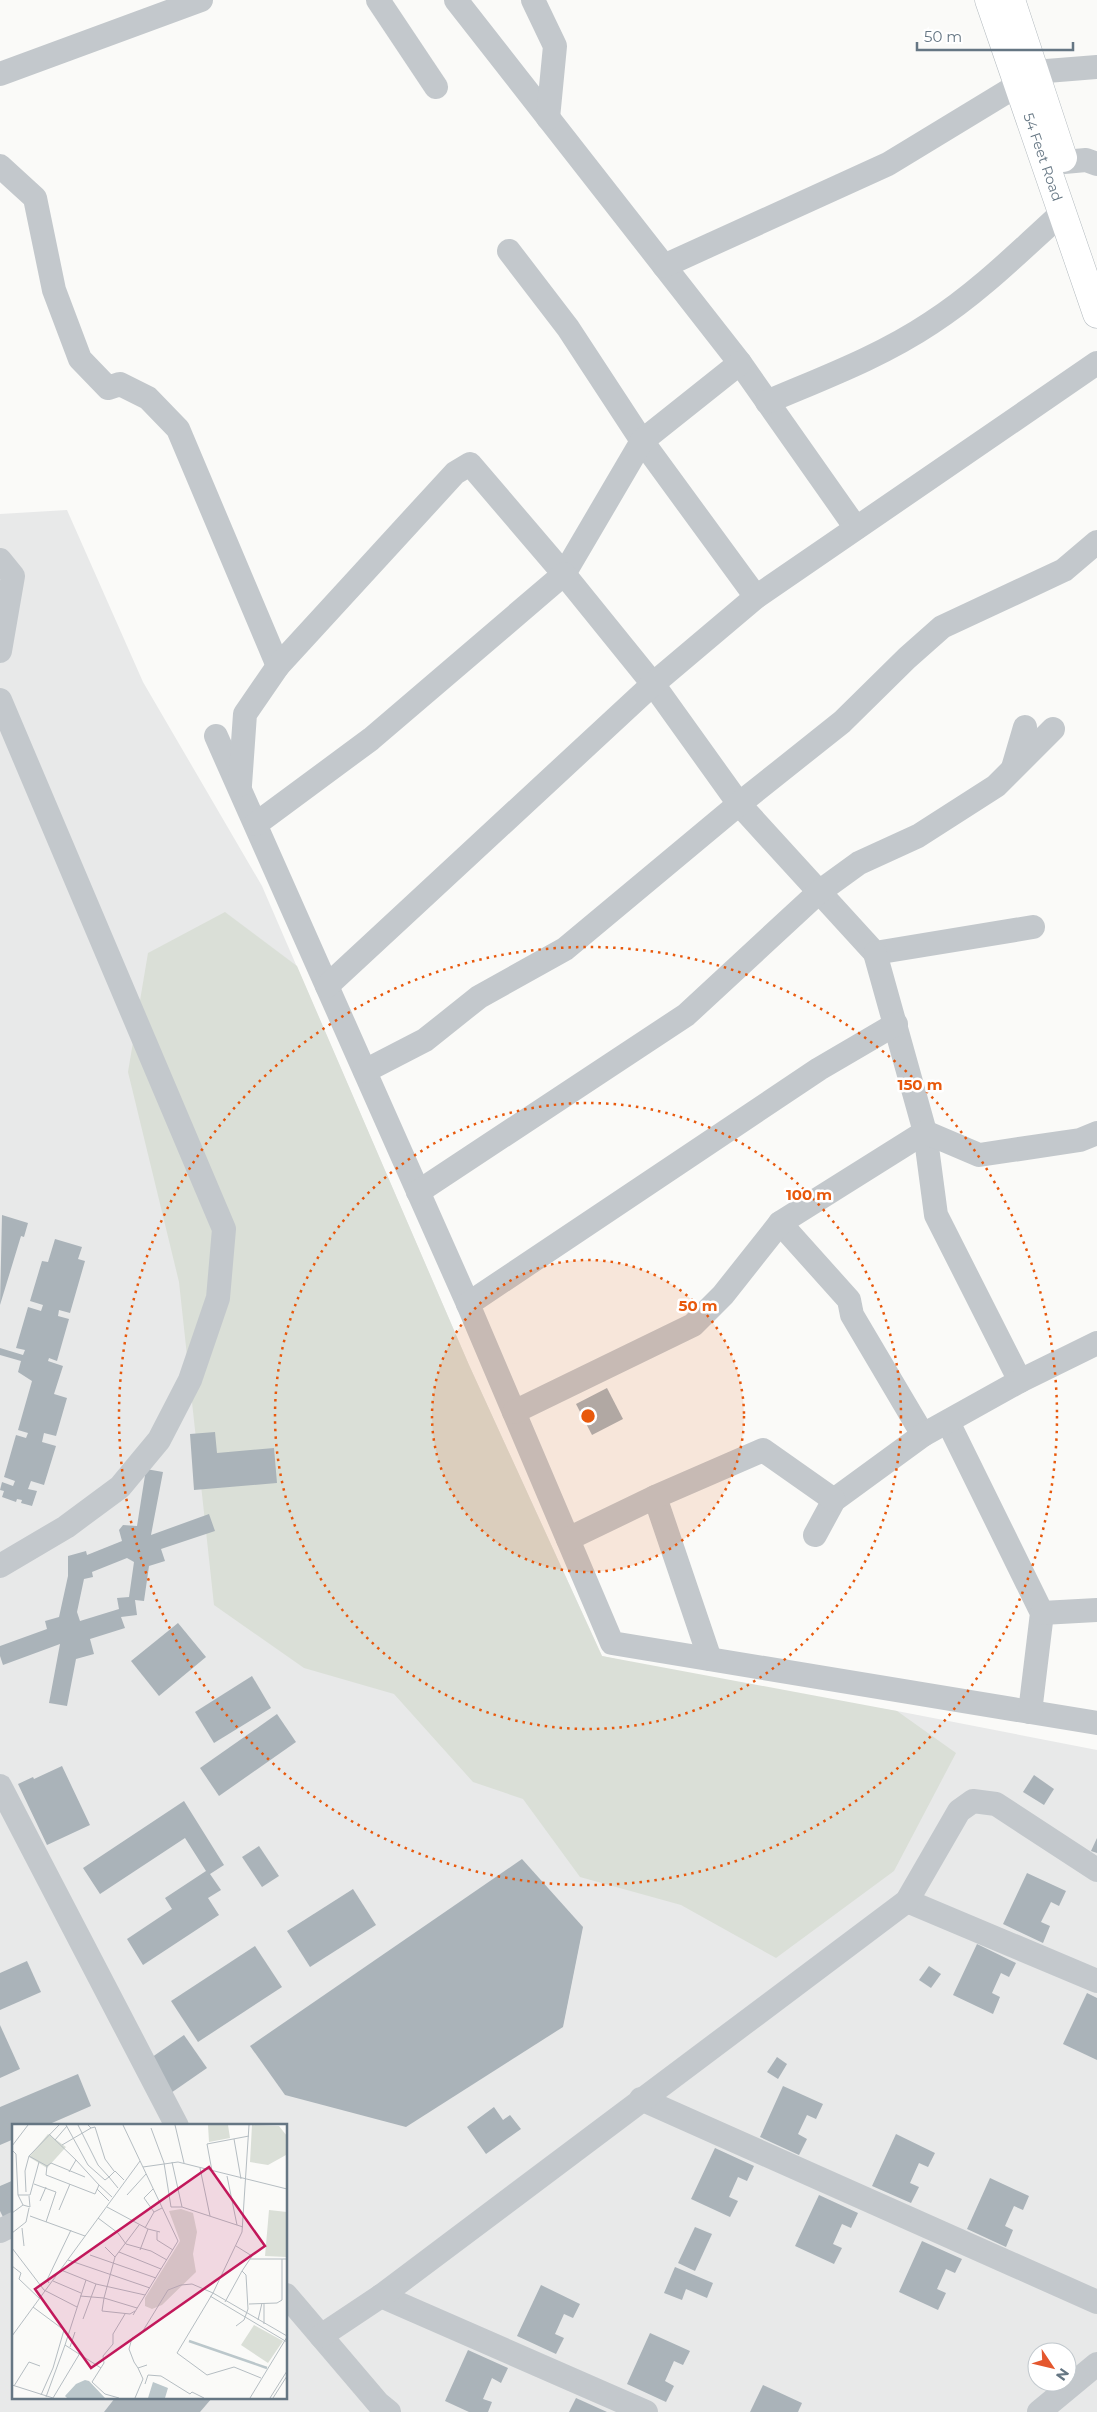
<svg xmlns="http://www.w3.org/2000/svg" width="1097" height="2412" viewBox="0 0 1097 2412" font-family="Montserrat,sans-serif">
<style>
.built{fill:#e8e9e9;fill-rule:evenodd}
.green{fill:#dadfd7}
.building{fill:#aab3b9;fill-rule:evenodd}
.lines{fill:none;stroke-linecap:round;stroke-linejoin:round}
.secondary-casing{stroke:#b3babf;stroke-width:29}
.street{stroke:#c3c8cc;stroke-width:24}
.secondary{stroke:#fff;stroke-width:28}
.ring{fill:none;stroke:#e8590c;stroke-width:2.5;stroke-dasharray:2.5 5}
.labels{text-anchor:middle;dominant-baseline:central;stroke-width:5;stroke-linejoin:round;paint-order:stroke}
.street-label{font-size:14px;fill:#657683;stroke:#fff}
.inset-river{fill:none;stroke:#bbc7cb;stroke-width:2.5}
.inset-road{fill:none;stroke:#b5bdc2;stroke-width:1}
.view{fill:#c2185b;fill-opacity:0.15;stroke:#c2185b;stroke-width:2.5}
.inset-edge{fill:none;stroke:#657683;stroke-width:2.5}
.centre{fill:#e8590c;stroke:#fff;stroke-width:2.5}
.ring-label{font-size:15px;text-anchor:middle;font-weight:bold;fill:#e8590c;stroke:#fff;stroke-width:5;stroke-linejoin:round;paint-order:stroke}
</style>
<rect width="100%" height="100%" fill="#fafaf8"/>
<path class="built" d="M 67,510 L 143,682 L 262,886 L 469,1365 L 602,1656 L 742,1687 L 897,1711 L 1097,1750 L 1097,2412 L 0,2412 L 0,514 ZM 14,2126 L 286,2126 L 286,2398 L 14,2398 ZM 1037,2352 L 1067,2352 L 1067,2382 L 1037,2382 Z"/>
<path class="green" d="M 225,912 L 297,966 L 469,1365 L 602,1656 L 897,1711 L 956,1753 L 894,1871 L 776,1958 L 681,1905 L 580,1877 L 523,1799 L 473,1782 L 394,1694 L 304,1668 L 214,1605 L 179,1282 L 128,1072 L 148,953 Z"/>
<g class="building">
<path d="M 2,1215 L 28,1223 L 24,1237 L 21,1236 L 0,1305 Z"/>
<path d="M 55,1239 L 82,1247 L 78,1259 L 85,1261 L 70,1313 L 59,1310 L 58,1316 L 69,1319 L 57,1361 L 49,1358 L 48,1361 L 63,1366 L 54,1394 L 67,1398 L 56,1436 L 44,1433 L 42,1442 L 56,1446 L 44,1485 L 31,1481 L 28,1489 L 37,1491 L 32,1506 L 21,1503 L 22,1500 L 17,1499 L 16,1502 L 2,1497 L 4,1491 L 0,1490 L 2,1482 L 13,1486 L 15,1481 L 4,1477 L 16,1435 L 26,1438 L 28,1433 L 18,1430 L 32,1381 L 18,1372 L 21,1361 L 0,1355 L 0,1348 L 23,1355 L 25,1350 L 16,1348 L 28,1307 L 41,1311 L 43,1305 L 30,1301 L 42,1261 L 48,1262 Z"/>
<path d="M 607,1388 L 623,1419 L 592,1435 L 576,1404 Z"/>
<path d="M 215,1432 L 217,1453 L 274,1448 L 277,1483 L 194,1490 L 190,1434 Z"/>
<path d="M 146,1469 L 163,1472 L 151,1535 L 209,1514 L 215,1531 L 161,1549 L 165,1561 L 149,1566 L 144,1601 L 135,1600 L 137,1615 L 121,1617 L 125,1628 L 90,1639 L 94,1654 L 76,1659 L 67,1706 L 49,1703 L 60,1644 L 3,1665 L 0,1656 L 0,1646 L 47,1629 L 45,1621 L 59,1617 L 68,1576 L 68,1556 L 86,1551 L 87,1555 L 122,1541 L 119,1530 L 123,1525 L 137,1526 ZM 127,1558 L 134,1562 L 129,1597 L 117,1598 L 119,1609 L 80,1621 L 77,1612 L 84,1579 L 93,1577 L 92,1572 Z"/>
<path d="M 178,1623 L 206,1657 L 159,1696 L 131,1661 Z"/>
<path d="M 252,1676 L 271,1708 L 214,1743 L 195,1712 Z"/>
<path d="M 277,1714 L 296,1742 L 219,1796 L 200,1768 Z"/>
<path d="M 62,1766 L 90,1825 L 47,1845 L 18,1784 L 33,1777 L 34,1779 Z"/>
<path d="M 1034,1775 L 1054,1789 L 1044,1805 L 1023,1792 Z"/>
<path d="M 184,1801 L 224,1865 L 210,1874 L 221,1890 L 208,1898 L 219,1915 L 143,1965 L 127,1939 L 172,1909 L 165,1898 L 206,1871 L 185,1838 L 100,1894 L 83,1868 Z"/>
<path d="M 1097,1838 L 1097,1853 L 1091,1851 Z"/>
<path d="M 259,1846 L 279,1876 L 262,1887 L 242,1857 Z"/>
<path d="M 522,1859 L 583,1927 L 563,2027 L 406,2127 L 285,2095 L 250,2046 Z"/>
<path d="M 1027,1873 L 1066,1891 L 1059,1906 L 1051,1902 L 1041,1922 L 1050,1926 L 1043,1943 L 1003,1924 Z"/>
<path d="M 353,1889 L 376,1925 L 310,1967 L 287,1931 Z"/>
<path d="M 977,1944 L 1016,1963 L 1009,1977 L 1001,1973 L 992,1993 L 1000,1997 L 993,2014 L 953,1995 Z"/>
<path d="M 255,1946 L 282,1987 L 198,2042 L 171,2001 Z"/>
<path d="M 27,1961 L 41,1992 L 0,2010 L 0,1973 Z"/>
<path d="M 929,1966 L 941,1974 L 931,1988 L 919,1980 Z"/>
<path d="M 1087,1993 L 1097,1998 L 1097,2060 L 1063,2044 Z"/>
<path d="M 0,2025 L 20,2069 L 0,2078 Z"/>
<path d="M 184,2035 L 207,2068 L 168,2095 L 145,2062 Z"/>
<path d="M 777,2057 L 787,2064 L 778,2079 L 767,2072 Z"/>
<path d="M 78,2074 L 91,2106 L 45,2126 L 14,2126 L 14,2139 L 0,2145 L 0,2107 Z"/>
<path d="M 783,2086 L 823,2104 L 816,2119 L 807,2115 L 798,2134 L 807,2139 L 799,2155 L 760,2137 Z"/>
<path d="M 494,2107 L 503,2120 L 510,2115 L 521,2129 L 486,2154 L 467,2127 Z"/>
<path d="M 896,2134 L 935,2153 L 928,2167 L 919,2163 L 910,2183 L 919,2187 L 911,2203 L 872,2186 Z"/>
<path d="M 715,2148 L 754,2166 L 747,2181 L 738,2177 L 729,2197 L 738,2201 L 730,2217 L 691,2199 Z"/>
<path d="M 990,2178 L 1029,2196 L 1023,2210 L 1014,2206 L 1005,2226 L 1013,2230 L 1006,2247 L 967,2229 Z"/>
<path d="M 14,2180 L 14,2215 L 4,2219 L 0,2211 L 0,2186 Z"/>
<path d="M 819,2195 L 858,2213 L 851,2228 L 842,2224 L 833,2244 L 842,2248 L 834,2264 L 795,2246 Z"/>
<path d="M 695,2227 L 712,2234 L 695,2271 L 678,2263 Z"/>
<path d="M 922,2241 L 962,2259 L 955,2273 L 946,2269 L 937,2289 L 946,2293 L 938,2310 L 899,2292 Z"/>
<path d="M 675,2267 L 713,2283 L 707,2298 L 686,2289 L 682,2300 L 664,2293 Z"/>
<path d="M 541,2285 L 580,2304 L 573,2318 L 564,2314 L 555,2334 L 564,2338 L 556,2354 L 517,2336 Z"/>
<path d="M 650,2333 L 690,2351 L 683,2365 L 674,2361 L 665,2381 L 674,2386 L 666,2402 L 627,2384 Z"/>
<path d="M 468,2350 L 508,2368 L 501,2383 L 492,2378 L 483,2399 L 492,2402 L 488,2412 L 469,2412 L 445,2401 Z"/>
<path d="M 763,2385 L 802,2403 L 798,2412 L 750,2412 Z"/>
<path d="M 115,2398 L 212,2398 L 200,2412 L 104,2412 Z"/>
<path d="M 576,2398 L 607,2412 L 569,2412 Z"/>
</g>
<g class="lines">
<g class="secondary-casing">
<g id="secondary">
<path d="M 989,0 L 1097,314"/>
<path d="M 1011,0 L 1063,158"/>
</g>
</g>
<g class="street">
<path d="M 378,0 L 436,87"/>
<path d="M 456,0 L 740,363 L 856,528"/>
<path d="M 533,0 L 555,46 L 548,118"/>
<path d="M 0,74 L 201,0"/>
<path d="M 1064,162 L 1086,160 L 1097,164"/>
<path d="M 0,166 L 35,198 L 54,290 L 80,359 L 108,388 L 120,384 L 148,398 L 178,429 L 278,666"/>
<path d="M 509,251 L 568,328 L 642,441 L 756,597"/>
<path d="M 664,266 L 888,164 L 1018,85 L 1034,72 L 1097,67"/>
<path d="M 767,402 C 823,378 880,357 931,323 C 979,292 1020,251 1062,213"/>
<path d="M 0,560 L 13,576 L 0,651"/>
<path d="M 0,700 L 224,1229 L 218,1298 L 190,1380 L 159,1440 L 120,1487 L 66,1527 L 0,1566"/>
<path d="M 216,736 L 468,1304 L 612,1643 L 1097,1723"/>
<path d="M 1013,768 L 1025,727"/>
<path d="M 240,785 L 245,714 L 278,666 L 455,473 L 470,464 L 564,574 L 642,441 L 740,363"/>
<path d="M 256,824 L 371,739 L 564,574 L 653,684 L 739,804 L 875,953 L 1033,927"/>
<path d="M 875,953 L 925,1132 L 936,1215 L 1020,1381"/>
<path d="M 327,986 L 653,684 L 756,597 L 1097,363"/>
<path d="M 365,1071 L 425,1040 L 479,997 L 565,949 L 739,804 L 842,722 L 907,658 L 942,627 L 1064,570 L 1097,542"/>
<path d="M 418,1192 L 686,1015 L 819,892 L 859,863 L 918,836 L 996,786 L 1053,729"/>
<path d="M 780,1223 L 849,1300 L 852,1315 L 923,1435"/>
<path d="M 468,1304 L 819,1069 L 896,1024"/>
<path d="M 514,1412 L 693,1325 L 723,1295 L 780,1223 L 925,1132 L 979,1155 L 1080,1140 L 1097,1133"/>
<path d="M 948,1422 L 1042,1613 L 1030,1712"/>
<path d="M 655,1497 L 710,1659"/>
<path d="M 815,1535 L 834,1500 L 923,1435 L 1020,1381 L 1097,1343"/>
<path d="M 568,1539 L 655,1497 L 763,1450 L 834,1500"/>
<path d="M 1042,1613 L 1097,1610"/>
<path d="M 0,1786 L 177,2126"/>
<path d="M 907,1901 L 1097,1981"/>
<path d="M 641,2099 L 1097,2302"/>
<path d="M 0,2231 L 14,2224"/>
<path d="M 286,2295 L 378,2403 L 389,2412"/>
<path d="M 381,2296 L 646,2412"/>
<path d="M 321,2336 L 381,2296 L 907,1901 L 959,1811 L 973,1801 L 996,1804 L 1097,1870"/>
<path d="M 1039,2412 L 1097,2364"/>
</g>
<use href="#secondary" class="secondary"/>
</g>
<circle cx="588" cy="1416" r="156" fill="#e8590c" fill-opacity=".12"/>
<g class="ring">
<circle cx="588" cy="1416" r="156"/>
<circle cx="588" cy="1416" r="313"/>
<circle cx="588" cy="1416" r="469"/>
</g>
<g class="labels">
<g class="street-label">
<text transform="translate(1043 157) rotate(71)">54 Feet Road</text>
</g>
</g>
<g transform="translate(12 2124)">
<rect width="275" height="275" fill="#fafaf8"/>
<path d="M 196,1 L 216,1 L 218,14 L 197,18 ZM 240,1 L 267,2 L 275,12 L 274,31 L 256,41 L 238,38 ZM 36,10 L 54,23 L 35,44 L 17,33 ZM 169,85 L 181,89 L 185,108 L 181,130 L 184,148 L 150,181 L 140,185 L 133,182 L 133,174 L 168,117 L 157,87 ZM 257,86 L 275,88 L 275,133 L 253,132 ZM 242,201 L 271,217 L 256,239 L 229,221 Z" fill="#dadfd7"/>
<path d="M 73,256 L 77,257 L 93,274 L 55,274 L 53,272 L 64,260 ZM 141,258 L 156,264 L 153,274 L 136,274 Z" fill="#bbc7cb"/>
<path class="inset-river" d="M 177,217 L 255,244"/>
<path class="inset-road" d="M 54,1 L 76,41 L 93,56 L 97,53 L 86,41 L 66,1M 76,1 L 79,4 L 83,3 L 93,35 L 102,47M 111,1 L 166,117 L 121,191M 163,1 L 172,39M 237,1 L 230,108 L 201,169 L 165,229 L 195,251 L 222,243 L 249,254M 139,4 L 152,39 L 159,83 L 170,83 L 231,103M 37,10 L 64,36 L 57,48M 222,15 L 229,55M 43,16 L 55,2M 50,21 L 79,4M 0,22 L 16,1M 0,26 L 4,30 L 6,71 L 18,71 L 27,38M 17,32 L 47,1M 160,38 L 170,83M 35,42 L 34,51 L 83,70 L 87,61 L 64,36M 35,42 L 39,39 L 73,53M 131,43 L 166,38 L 275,65M 188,44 L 198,92M 200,47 L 195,20 L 237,12M 215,52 L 225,101M 22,60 L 44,68 L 34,98M 87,61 L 100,73M 106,64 L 97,53 L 103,47 L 112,56M 85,65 L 97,77M 141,65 L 132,74 L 142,88M 14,68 L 13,47 L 17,32 L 35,42M 115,71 L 134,50M 28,77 L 34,63M 11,81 L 18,83 L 17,72M 95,83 L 136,105 L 148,108M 47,86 L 58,60M 0,89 L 11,81 L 6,71M 18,92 L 73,112M 86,94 L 106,109 L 114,120 L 139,127 L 155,136M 10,104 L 12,122M 133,104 L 142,88 L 150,84M 145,108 L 145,116 L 161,126M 0,109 L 14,98 L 17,84M 93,123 L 103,133 L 92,174 L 125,184M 0,124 L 32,166 L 65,183M 128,126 L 136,105M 107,128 L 149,145M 78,131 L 144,154M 103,133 L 127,101M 238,135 L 275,135M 56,136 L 138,164M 0,142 L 9,149 L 7,155 L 28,175M 49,146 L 84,160 L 133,171M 41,157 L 69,169M 37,159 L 35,156 L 59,106M 68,172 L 92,174 L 90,187 L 118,190 L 123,187M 198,172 L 275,218M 213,178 L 230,147M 252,179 L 252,200M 237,180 L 265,179 L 270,176 L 270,135M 21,183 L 52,206 L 41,244 L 29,271M 71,195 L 84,160M 246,196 L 250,179M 224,202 L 232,196 L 236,185 L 234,151 L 230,147 L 240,132 L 224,122M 0,212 L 128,37M 53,221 L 74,156M 58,223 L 63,208M 135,241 L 126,244 L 122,238 L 117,225 L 120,214 L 129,210 L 156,166 L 169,161 L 180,160 L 201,169 L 275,212M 133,260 L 136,251 L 149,252 L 178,270 L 180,268 L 192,274M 0,261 L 41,274M 2,262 L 17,238 L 28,242M 34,273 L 53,221 L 89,244M 41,274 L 68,229M 107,274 L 93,270 L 80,258 L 92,239 L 91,232 L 101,220 L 101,210 L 113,190M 123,274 L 131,255 L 126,244M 238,274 L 275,213M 258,274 L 275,247M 261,274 L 275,252"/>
<path class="view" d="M 197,43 L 253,122 L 79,244 L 23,165 Z"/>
<rect width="275" height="275" class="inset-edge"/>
</g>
<circle cx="588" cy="1416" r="8" class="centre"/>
<g class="ring-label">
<text x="920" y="1090">150 m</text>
<text x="809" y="1200">100 m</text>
<text x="698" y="1311">50 m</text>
</g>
<g transform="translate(1052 2367) rotate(125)"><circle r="24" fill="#ffffff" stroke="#c1c8cd"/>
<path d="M0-4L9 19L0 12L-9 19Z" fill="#e4572e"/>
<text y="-8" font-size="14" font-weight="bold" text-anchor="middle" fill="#657683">N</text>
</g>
<path d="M917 42v8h156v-8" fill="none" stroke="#657683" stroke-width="2.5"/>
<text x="924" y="42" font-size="15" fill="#657683" stroke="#ffffff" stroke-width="4" paint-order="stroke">50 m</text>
</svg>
